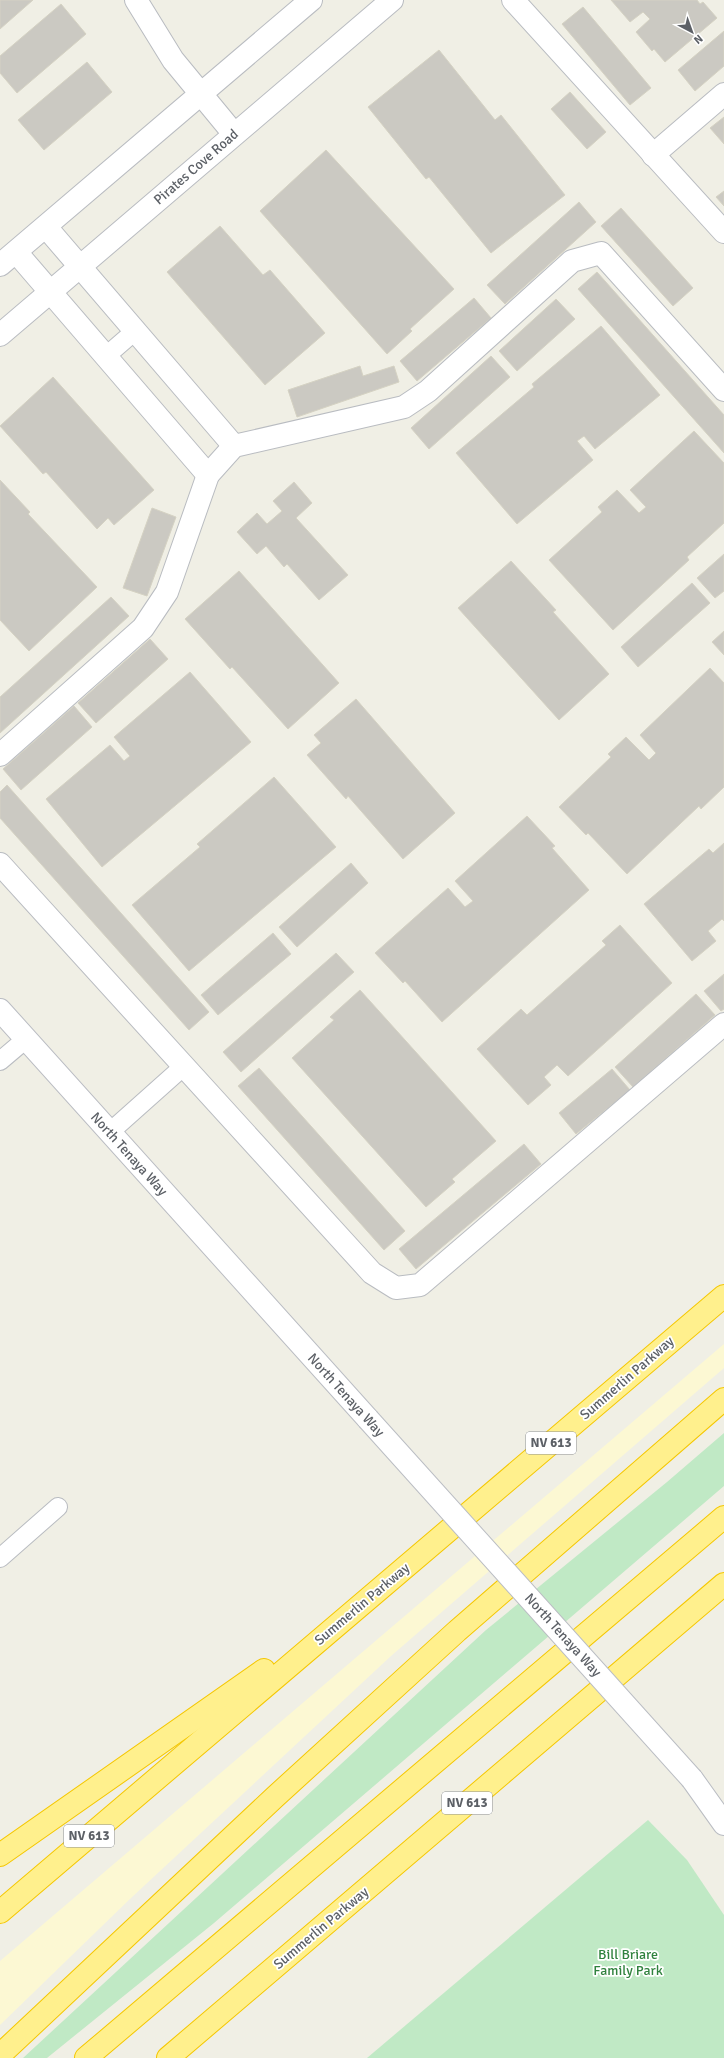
<svg xmlns="http://www.w3.org/2000/svg" width="724" height="2058" viewBox="0 0 724 2058" font-family="Signika,sans-serif">
<style>
.green{fill:#c0e9c5}
.sand{fill:#fcf8d3}
.building{fill:#cbc9c2;stroke:#d5d2c3}
.lines{fill:none;stroke-linecap:round;stroke-linejoin:round}
.service-casing{stroke:#b9bcc1;stroke-width:20}
.minor-casing{stroke:#b9bcc1;stroke-width:24}
.secondary-casing{stroke:#babdc3;stroke-width:24}
.motorway-casing{stroke:#f5c700;stroke-width:24}
.service{stroke:#fff;stroke-width:18}
.minor{stroke:#fff;stroke-width:22}
.secondary{stroke:#fff;stroke-width:22}
.motorway{stroke:#fff08d;stroke-width:22}
.secondary-bridge-casing{stroke:#babdc3;stroke-width:24;stroke-linecap:butt}
.secondary-bridge{stroke:#fff;stroke-width:22}
.labels{text-anchor:middle;dominant-baseline:central;stroke-width:3.5;stroke-linejoin:round;paint-order:stroke}
.shield{fill:#fff;stroke:#8d9094;stroke-width:1}
.shield-label{font-size:13px;font-weight:bold;fill:#5c6066}
.street-label{font-size:14px;fill:#5c6066;stroke:#fff}
.park-label{font-size:14px;fill:#30823e;stroke:#fff}
</style>
<rect width="100%" height="100%" fill="#f0efe5"/>
<g class="green">
<path d="M 724,1433 L 724,1486 L 214,1923 L 47,2058 L 23,2058 L 486,1630 L 667,1482 Z"/>
<path d="M 648,1820 L 687,1860 L 724,1915 L 724,2058 L 367,2058 Z"/>
</g>
<path class="sand" d="M 724,1344 L 724,1368 L 391,1656 L 131,1898 L 0,2025 L 0,1961 Z"/>
<g class="building">
<path d="M 0,0 L 33,0 L 0,29 Z"/>
<path d="M 611,0 L 697,0 L 700,4 L 703,2 L 717,18 L 665,62 L 654,49 L 652,51 L 636,32 L 650,19 L 643,12 L 630,22 Z"/>
<path d="M 61,4 L 86,34 L 17,93 L 0,73 L 0,56 Z"/>
<path d="M 583,7 L 651,88 L 630,105 L 562,24 Z"/>
<path d="M 724,31 L 724,66 L 695,91 L 678,70 Z"/>
<path d="M 439,50 L 495,120 L 501,115 L 565,195 L 491,253 L 429,177 L 426,179 L 368,107 Z"/>
<path d="M 87,62 L 112,92 L 44,150 L 18,120 Z"/>
<path d="M 570,92 L 606,132 L 587,149 L 551,109 Z"/>
<path d="M 724,117 L 724,144 L 710,128 Z"/>
<path d="M 326,150 L 454,289 L 410,329 L 412,331 L 387,354 L 260,211 Z"/>
<path d="M 724,191 L 724,206 L 716,197 Z"/>
<path d="M 579,202 L 596,222 L 505,304 L 487,285 Z"/>
<path d="M 621,208 L 693,288 L 673,306 L 601,226 Z"/>
<path d="M 220,226 L 263,275 L 270,270 L 325,333 L 265,385 L 167,272 Z"/>
<path d="M 597,272 L 724,415 L 724,453 L 578,289 Z"/>
<path d="M 474,298 L 491,318 L 417,381 L 400,361 Z"/>
<path d="M 556,299 L 575,319 L 517,371 L 499,351 Z"/>
<path d="M 601,326 L 660,395 L 595,449 L 584,436 L 577,441 L 593,460 L 517,524 L 456,453 L 534,387 L 532,384 Z"/>
<path d="M 491,356 L 510,377 L 429,449 L 411,428 Z"/>
<path d="M 360,366 L 363,376 L 394,366 L 399,382 L 297,417 L 288,390 Z"/>
<path d="M 53,377 L 154,490 L 114,525 L 108,518 L 97,529 L 46,472 L 43,474 L 0,426 Z"/>
<path d="M 694,431 L 724,463 L 724,523 L 687,557 L 689,560 L 613,630 L 549,560 L 602,512 L 598,507 L 617,490 L 639,513 L 646,507 L 630,490 Z"/>
<path d="M 0,480 L 30,512 L 28,514 L 97,587 L 29,651 L 0,620 Z"/>
<path d="M 294,482 L 312,503 L 296,518 L 348,575 L 319,600 L 287,564 L 284,567 L 266,546 L 257,554 L 237,532 L 257,513 L 267,524 L 282,511 L 273,501 Z"/>
<path d="M 152,508 L 176,517 L 147,596 L 123,588 Z"/>
<path d="M 724,554 L 724,591 L 715,598 L 697,578 Z"/>
<path d="M 511,561 L 556,610 L 553,612 L 609,674 L 559,720 L 458,608 Z"/>
<path d="M 239,571 L 339,683 L 288,729 L 232,667 L 230,669 L 185,619 Z"/>
<path d="M 692,583 L 710,603 L 638,667 L 621,647 Z"/>
<path d="M 111,597 L 129,616 L 0,733 L 0,697 Z"/>
<path d="M 724,631 L 724,655 L 712,642 Z"/>
<path d="M 150,639 L 168,659 L 96,723 L 78,703 Z"/>
<path d="M 710,668 L 724,683 L 724,787 L 701,809 L 699,806 L 627,874 L 588,833 L 586,835 L 559,807 L 611,757 L 608,754 L 626,737 L 649,760 L 656,753 L 640,735 Z"/>
<path d="M 190,672 L 251,742 L 102,867 L 46,799 L 110,745 L 124,761 L 130,756 L 114,737 Z"/>
<path d="M 356,699 L 455,813 L 403,859 L 348,796 L 346,799 L 307,755 L 321,743 L 314,735 Z"/>
<path d="M 74,706 L 92,727 L 21,790 L 3,769 Z"/>
<path d="M 274,777 L 336,847 L 189,971 L 132,905 L 200,847 L 197,844 Z"/>
<path d="M 7,785 L 209,1012 L 189,1030 L 0,818 L 0,792 Z"/>
<path d="M 527,816 L 555,846 L 552,848 L 589,890 L 442,1022 L 405,981 L 403,983 L 375,953 L 448,888 L 465,907 L 473,901 L 455,881 Z"/>
<path d="M 724,843 L 724,921 L 722,919 L 708,931 L 716,941 L 692,961 L 644,904 L 709,849 L 713,853 Z"/>
<path d="M 351,863 L 368,883 L 297,947 L 279,927 Z"/>
<path d="M 620,925 L 672,983 L 568,1076 L 557,1065 L 544,1077 L 551,1085 L 528,1105 L 477,1049 L 521,1009 L 527,1015 L 606,945 L 602,941 Z"/>
<path d="M 273,933 L 291,954 L 218,1015 L 201,995 Z"/>
<path d="M 336,953 L 354,972 L 241,1072 L 223,1052 Z"/>
<path d="M 724,974 L 724,1009 L 721,1011 L 704,991 Z"/>
<path d="M 360,990 L 496,1141 L 452,1179 L 455,1182 L 426,1207 L 292,1058 L 334,1020 L 330,1017 Z"/>
<path d="M 696,994 L 715,1015 L 633,1087 L 615,1067 Z"/>
<path d="M 259,1068 L 405,1231 L 384,1250 L 238,1086 Z"/>
<path d="M 612,1069 L 630,1090 L 576,1134 L 559,1113 Z"/>
<path d="M 524,1144 L 541,1164 L 416,1269 L 399,1249 Z"/>
</g>
<g class="lines">
<g class="service-casing">
<g id="service">
<path d="M 105,357 L 135,331"/>
<path d="M 0,1061 L 26,1039"/>
<path d="M 110,1132 L 184,1066"/>
<path d="M 0,1558 L 58,1507"/>
</g>
</g>
<g class="minor-casing">
<g id="minor">
<path d="M 136,0 L 173,60 L 234,134"/>
<path d="M 513,0 L 724,232"/>
<path d="M 653,155 L 724,94"/>
<path d="M 46,227 L 234,446"/>
<path d="M 16,252 L 208,475"/>
<path d="M 0,265 L 311,0"/>
<path d="M 0,335 L 392,0"/>
<path d="M 0,755 L 143,628 L 167,592 L 208,475 L 234,446 L 404,407 L 428,391 L 572,261 L 601,253 L 724,390"/>
<path d="M 0,864 L 372,1273 L 396,1288 L 420,1285 L 724,1024"/>
</g>
</g>
<g class="secondary-casing">
<g id="secondary">
<path d="M 0,1010 L 368,1419"/>
<path d="M 692,1779 L 724,1824"/>
</g>
</g>
<g class="motorway-casing">
<g id="motorway">
<path d="M 0,1855 L 264,1670"/>
<path d="M 0,1912 L 724,1296"/>
<path d="M 0,2055 L 276,1796 L 457,1631 L 724,1399"/>
<path d="M 86,2058 L 724,1517"/>
<path d="M 168,2058 L 724,1584"/>
</g>
</g>
<use href="#service" class="service"/>
<use href="#minor" class="minor"/>
<use href="#secondary" class="secondary"/>
<use href="#motorway" class="motorway"/>
<g class="secondary-bridge-casing">
<path id="secondary-bridge" d="M 368,1419 L 692,1779"/>
</g>
<use href="#secondary-bridge" class="secondary-bridge"/>
</g>
<g class="labels">
<g class="shield">
<rect x="526" y="1432" width="50" height="22" rx="3"/>
<rect x="442" y="1792" width="50" height="22" rx="3"/>
<rect x="64" y="1825" width="50" height="22" rx="3"/>
</g>
<g class="shield-label">
<text x="551" y="1443">NV 613</text>
<text x="467" y="1803">NV 613</text>
<text x="89" y="1836">NV 613</text>
</g>
<g class="street-label">
<text transform="translate(196 167) rotate(-41)">Pirates Cove Road</text>
<text transform="translate(129 1154) rotate(48)">North Tenaya Way</text>
<text transform="translate(627 1378) rotate(-41)">Summerlin Parkway</text>
<text transform="translate(346 1395) rotate(48)">North Tenaya Way</text>
<text transform="translate(362 1604) rotate(-40)">Summerlin Parkway</text>
<text transform="translate(563 1635) rotate(48)">North Tenaya Way</text>
<text transform="translate(321 1928) rotate(-40)">Summerlin Parkway</text>
</g>
<g class="park-label">
<text x="628" y="1954">Bill Briare<tspan x="628" dy="16">Family Park</tspan></text>
</g>
</g>
<g transform="translate(692 32) rotate(139)" stroke="#ffffff" stroke-width="3" paint-order="stroke">
<path d="M0-3L7 15L0 10L-7 15Z" fill="#5c6066"/>
<text y="-6" font-size="11" font-weight="bold" text-anchor="middle" fill="#5c6066">N</text>
</g>
</svg>
